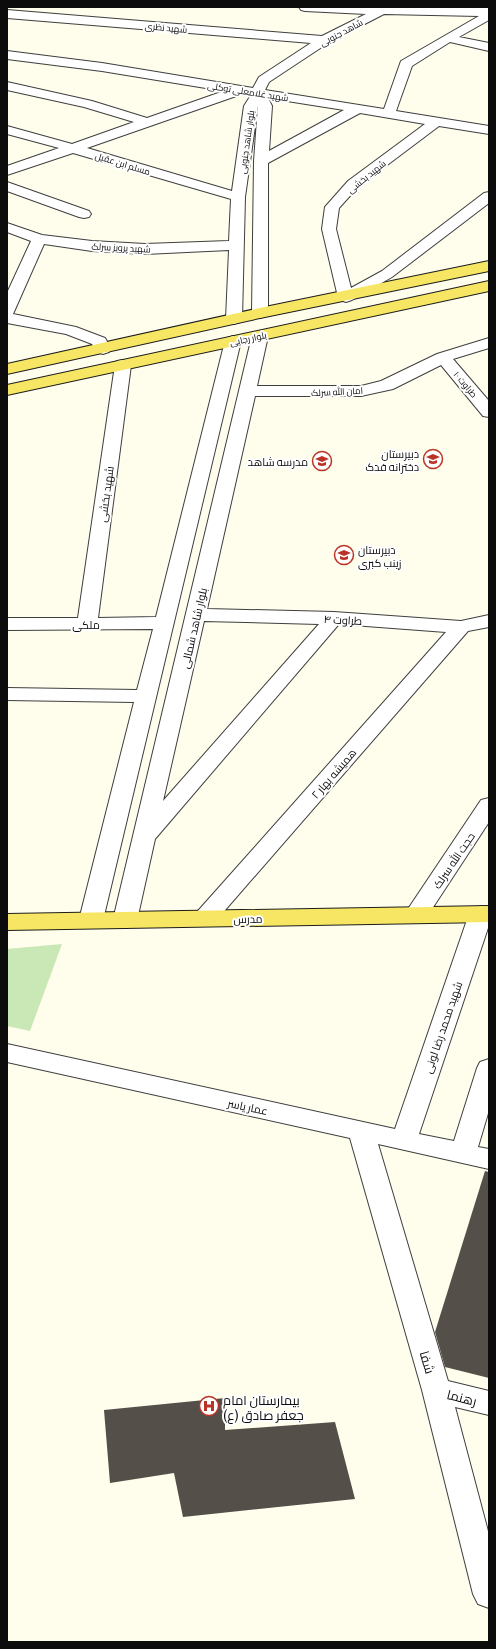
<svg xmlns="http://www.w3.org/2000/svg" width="496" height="1649" viewBox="0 0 496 1649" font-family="Literata,Cairo,serif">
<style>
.green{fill:#c9e8b6}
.building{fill:#544f49}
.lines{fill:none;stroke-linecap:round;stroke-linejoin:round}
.minor-casing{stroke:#3f3f3f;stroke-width:2}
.major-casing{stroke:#1d1d1d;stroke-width:2}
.minor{fill:#fff;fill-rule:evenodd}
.major{fill:#f6e664;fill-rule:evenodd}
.labels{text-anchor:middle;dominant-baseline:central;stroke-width:4;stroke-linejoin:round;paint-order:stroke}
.far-street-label{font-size:9px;fill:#0c0c0c;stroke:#fff}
.poi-label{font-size:11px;fill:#0c0c0c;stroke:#fff;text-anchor:end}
.street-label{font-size:11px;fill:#0c0c0c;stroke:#fff}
.near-street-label{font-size:13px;fill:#0c0c0c;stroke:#fff}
.near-poi-label{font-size:13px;fill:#0c0c0c;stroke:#fff;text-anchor:start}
</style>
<rect width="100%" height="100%" fill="#fffdeb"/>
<path class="green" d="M 62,944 L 30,1031 L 7,1026 L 7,949 Z"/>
<g class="building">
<path d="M 485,1171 L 489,1172 L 489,1378 L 445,1367 L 435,1332 Z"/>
<path d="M 225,1398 L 225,1430 L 335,1422 L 355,1499 L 183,1517 L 174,1473 L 110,1483 L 104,1410 Z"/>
</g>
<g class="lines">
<g class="minor-casing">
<g id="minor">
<path d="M 299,7 L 489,8 L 489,20 L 459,37 L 489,43 L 489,51 L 450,42 L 412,66 L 396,111 L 489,126 L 489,134 L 439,126 L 358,187 L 339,208 L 336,229 L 351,288 L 382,271 L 484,193 L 489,192 L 489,203 L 392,277 L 352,300 L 346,302 L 340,300 L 338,297 L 322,229 L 325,207 L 348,181 L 425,124 L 360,113 L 268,163 L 268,313 L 266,316 L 260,318 L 254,316 L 252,313 L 254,161 L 258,105 L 245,197 L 242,319 L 240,322 L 234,324 L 228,322 L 226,319 L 229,250 L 145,254 L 92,251 L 44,244 L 13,314 L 76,327 L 105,338 L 111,349 L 109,352 L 103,354 L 97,352 L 92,344 L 66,334 L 7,323 L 7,293 L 31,241 L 7,232 L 7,223 L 42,235 L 92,241 L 145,244 L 229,241 L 231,199 L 73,153 L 7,175 L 7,166 L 59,148 L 7,134 L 7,126 L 72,144 L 134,122 L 84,107 L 7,90 L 7,82 L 92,101 L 147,118 L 224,91 L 102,71 L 7,59 L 7,51 L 102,63 L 253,88 L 259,77 L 311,43 L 7,18 L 7,10 L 322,36 L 366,14 L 305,11 L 301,10 ZM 384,14 L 479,16 L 401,61 L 384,109 L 265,90 L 269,82 L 328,43 ZM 242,94 L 251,95 L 244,106 L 232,191 L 87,148 ZM 268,98 L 344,110 L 269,151 L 272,106 Z"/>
<path d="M 7,182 L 89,211 L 91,214 L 89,217 L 84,218 L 79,217 L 7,191 Z"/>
<path d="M 260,331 L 266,333 L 268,336 L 257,386 L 361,386 L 381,381 L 437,354 L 489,338 L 489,348 L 453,359 L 489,401 L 489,417 L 483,416 L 441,365 L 393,389 L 361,396 L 255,396 L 207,609 L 334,612 L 461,621 L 489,615 L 489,627 L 468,631 L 213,924 L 205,926 L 197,924 L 193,918 L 197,912 L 446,632 L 339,624 L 155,839 L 137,920 L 133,926 L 125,928 L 117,926 L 113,920 L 252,336 L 254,333 ZM 204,621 L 319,624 L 163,801 Z"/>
<path d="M 233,336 L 239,338 L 241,341 L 103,920 L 99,926 L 91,928 L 83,926 L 79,920 L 134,702 L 7,700 L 7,688 L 137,690 L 153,629 L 7,630 L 7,618 L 78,618 L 115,365 L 117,361 L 123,360 L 129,361 L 131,365 L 98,618 L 156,617 L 225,341 L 227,338 Z"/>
<path d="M 489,798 L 489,822 L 424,921 L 416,923 L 408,921 L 404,915 L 408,909 L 481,800 Z"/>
<path d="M 481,906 L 489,908 L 489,925 L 419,1134 L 454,1141 L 477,1068 L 480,1062 L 489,1059 L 489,1110 L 478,1147 L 489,1149 L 489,1169 L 378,1144 L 448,1381 L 489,1391 L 489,1415 L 455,1407 L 489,1535 L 489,1608 L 478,1604 L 473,1594 L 422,1390 L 350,1138 L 7,1062 L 7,1044 L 395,1129 L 469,914 L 473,909 Z"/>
</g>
</g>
<g class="major-casing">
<g id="major">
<path d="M 489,261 L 489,271 L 260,318 L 7,374 L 7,364 L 260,308 Z"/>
<path d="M 489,281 L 489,291 L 7,395 L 7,385 Z"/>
<path d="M 489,906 L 489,922 L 7,930 L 7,914 Z"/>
</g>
</g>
<use href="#minor" class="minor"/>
<use href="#major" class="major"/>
</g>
<defs>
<g id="school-ring" transform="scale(1)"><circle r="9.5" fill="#fff" stroke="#b93427" stroke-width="1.5"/><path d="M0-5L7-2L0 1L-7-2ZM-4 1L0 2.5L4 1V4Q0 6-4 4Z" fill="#b93427"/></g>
<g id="university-ring" transform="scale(1)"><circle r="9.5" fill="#fff" stroke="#b93427" stroke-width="1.5"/><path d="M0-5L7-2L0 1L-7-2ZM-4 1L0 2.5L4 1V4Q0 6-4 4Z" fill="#b93427"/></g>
<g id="hospital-ring" transform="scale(1)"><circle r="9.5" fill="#fff" stroke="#b93427" stroke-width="1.5"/><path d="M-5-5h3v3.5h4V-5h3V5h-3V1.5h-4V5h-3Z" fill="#b93427"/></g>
</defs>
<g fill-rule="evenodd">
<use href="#school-ring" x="433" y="459"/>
<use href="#school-ring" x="322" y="461"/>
<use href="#university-ring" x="344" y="555"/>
<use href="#hospital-ring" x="209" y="1406"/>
</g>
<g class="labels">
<g class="far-street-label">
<text transform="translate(166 27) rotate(5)">شهید نظری</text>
<text transform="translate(341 32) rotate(-28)">شاهد جنوبی</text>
<text transform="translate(248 91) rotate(9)">شهید غلامعلی توکلی</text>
<text transform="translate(246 142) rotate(-82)">بلوار شاهد جنوبی</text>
<text transform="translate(123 163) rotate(17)">مسلم ابن عقیل</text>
<text transform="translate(366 176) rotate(-39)">شهید بخشی</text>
<text transform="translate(121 247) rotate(3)">شهید پرویز سرلک</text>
<text transform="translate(248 338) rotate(-12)">بلوار رجایی</text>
<text transform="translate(466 384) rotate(50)">طراوت ۱۰</text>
<text transform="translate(337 391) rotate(-3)">امان الله سرلک</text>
</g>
<g class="poi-label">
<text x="419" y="453">دبیرستان<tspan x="419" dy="13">دخترانه فدک</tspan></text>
<text x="308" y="461">مدرسه شاهد</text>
<text x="358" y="549" text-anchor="start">دبیرستان<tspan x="358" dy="13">زینب کبری</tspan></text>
</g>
<g class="street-label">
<text transform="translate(105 494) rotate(-82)">شهید بخشی</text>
<text transform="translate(343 619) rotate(3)">طراوت ۴</text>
<text x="86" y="624">ملکی</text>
<text transform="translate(193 628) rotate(-77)">بلوار شاهد شمالی</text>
<text transform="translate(333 773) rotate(-49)">همیشه بهار ۲</text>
<text transform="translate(453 860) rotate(-56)">حجت الله سرلک</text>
<text transform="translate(248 918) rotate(-1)">مدرس</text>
<text transform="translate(442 1027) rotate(-71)">شهید محمد رضا لونی</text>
<text transform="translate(248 1106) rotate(12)">عمار یاسر</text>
</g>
<g class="near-street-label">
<text transform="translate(428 1362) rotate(74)">شفا</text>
<text transform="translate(462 1397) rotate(14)">رهنما</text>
</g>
<g class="near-poi-label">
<text x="223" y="1399">بیمارستان امام<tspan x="223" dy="15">جعفر صادق (ع)</tspan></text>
</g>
</g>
<rect width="496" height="1649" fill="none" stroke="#0c0c0c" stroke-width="16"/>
</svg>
